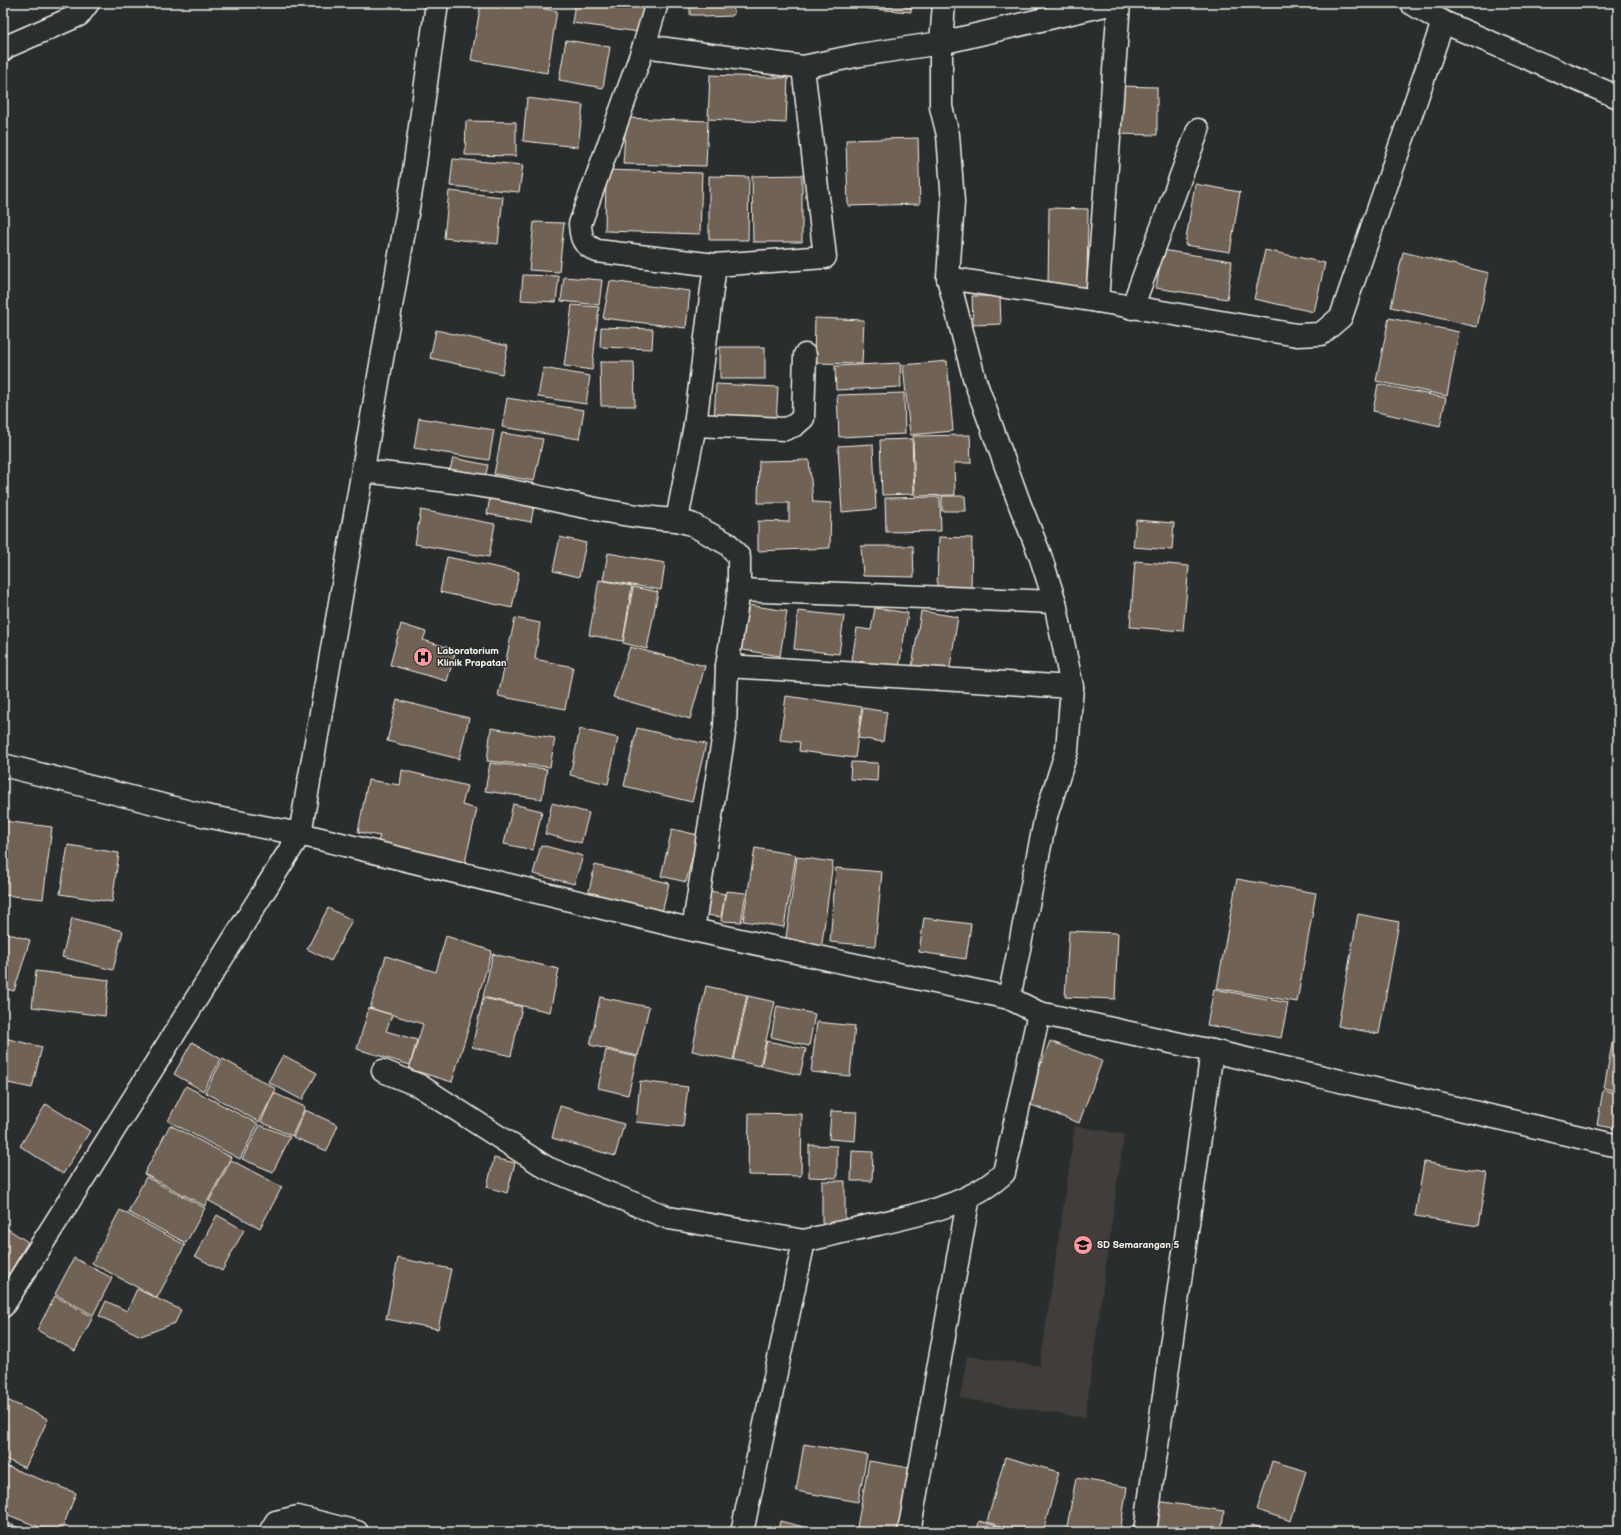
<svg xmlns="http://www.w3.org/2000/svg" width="1621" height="1535" viewBox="0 0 1621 1535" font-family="'Balsamiq Sans',sans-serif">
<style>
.built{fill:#3f3d3a}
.building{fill:#716257;stroke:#f4f1e8}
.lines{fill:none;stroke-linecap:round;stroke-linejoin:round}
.minor-casing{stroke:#f4f1e8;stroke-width:25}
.major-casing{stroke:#f4f1e8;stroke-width:25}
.minor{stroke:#2a2d2e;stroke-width:22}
.major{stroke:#2a2d2e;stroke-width:22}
.labels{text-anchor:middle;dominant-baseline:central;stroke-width:3;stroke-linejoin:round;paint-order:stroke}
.poi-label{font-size:10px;font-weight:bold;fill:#f4f1e8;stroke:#2a2d2e;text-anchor:start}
</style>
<rect width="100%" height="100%" fill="#2a2d2e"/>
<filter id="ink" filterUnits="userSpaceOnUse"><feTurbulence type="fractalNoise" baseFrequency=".025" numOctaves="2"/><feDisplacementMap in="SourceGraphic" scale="8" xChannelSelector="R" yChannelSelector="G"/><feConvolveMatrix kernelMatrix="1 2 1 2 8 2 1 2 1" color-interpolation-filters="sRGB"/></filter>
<g filter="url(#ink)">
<path class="built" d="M 1075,1126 L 1124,1134 L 1085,1418 L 960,1398 L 967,1356 L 1040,1366 Z"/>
<g class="building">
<path d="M 481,3 L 510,3 L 557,11 L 547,73 L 471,60 Z"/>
<path d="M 575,3 L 651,3 L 647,33 L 572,23 Z"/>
<path d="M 690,3 L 733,3 L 734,14 L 732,16 L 704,17 L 704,15 L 690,15 Z"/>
<path d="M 859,3 L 911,3 L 911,12 L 859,8 Z"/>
<path d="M 566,40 L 610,47 L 603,88 L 559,80 Z"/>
<path d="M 710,75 L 788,78 L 786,123 L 708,119 Z"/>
<path d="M 1117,86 L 1157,87 L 1157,135 L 1116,134 Z"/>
<path d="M 527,98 L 583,105 L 578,147 L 523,141 Z"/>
<path d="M 626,118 L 708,121 L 706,166 L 623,164 Z"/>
<path d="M 466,121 L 516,122 L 516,156 L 465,155 Z"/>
<path d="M 918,138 L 920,204 L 848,206 L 846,140 Z"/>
<path d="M 453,159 L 523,165 L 519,192 L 450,186 Z"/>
<path d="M 606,170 L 702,173 L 700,234 L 605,231 Z"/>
<path d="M 802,175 L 802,242 L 753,242 L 752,176 Z"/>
<path d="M 709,176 L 749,177 L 748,240 L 709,240 Z"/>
<path d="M 1195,184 L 1240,192 L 1230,252 L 1185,245 Z"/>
<path d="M 449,191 L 503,197 L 498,244 L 444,238 Z"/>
<path d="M 1049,208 L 1088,209 L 1087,289 L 1048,289 Z"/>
<path d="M 534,222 L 564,223 L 559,272 L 529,270 Z"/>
<path d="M 1162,250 L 1232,261 L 1227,299 L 1156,288 Z"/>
<path d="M 1265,250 L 1325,263 L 1314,312 L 1254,299 Z"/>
<path d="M 1403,252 L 1489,273 L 1477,327 L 1391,307 Z"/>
<path d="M 523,275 L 559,276 L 556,302 L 521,300 Z"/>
<path d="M 564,277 L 602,280 L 599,305 L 561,301 Z"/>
<path d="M 610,281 L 690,291 L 686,328 L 603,318 Z"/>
<path d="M 972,296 L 1000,296 L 1001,324 L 973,325 Z"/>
<path d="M 572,305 L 599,307 L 592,370 L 564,366 Z"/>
<path d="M 815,318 L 864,320 L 862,364 L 814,363 Z"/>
<path d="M 1389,318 L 1459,332 L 1447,396 L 1376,381 Z"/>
<path d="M 601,327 L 653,329 L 652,349 L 600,347 Z"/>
<path d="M 436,330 L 508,346 L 502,374 L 430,358 Z"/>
<rect x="720" y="347" width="45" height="32"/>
<path d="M 947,361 L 953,431 L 910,435 L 903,365 Z"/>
<path d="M 600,362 L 634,362 L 635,406 L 601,406 Z"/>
<path d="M 900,363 L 901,387 L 836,390 L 835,366 Z"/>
<path d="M 543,368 L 590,376 L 586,404 L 538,397 Z"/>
<path d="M 716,384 L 778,387 L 776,423 L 714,420 Z"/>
<path d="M 1378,384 L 1446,398 L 1440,426 L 1373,411 Z"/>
<path d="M 904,393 L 905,434 L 839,437 L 837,395 Z"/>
<path d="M 507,398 L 584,410 L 579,439 L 502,427 Z"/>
<path d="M 419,418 L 494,430 L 489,460 L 414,448 Z"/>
<path d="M 502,433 L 543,439 L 534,481 L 494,474 Z"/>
<path d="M 970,435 L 971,463 L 954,463 L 955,495 L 915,496 L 913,436 Z"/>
<path d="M 912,439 L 914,494 L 882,495 L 880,440 Z"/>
<path d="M 873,444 L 876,509 L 842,512 L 838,446 Z"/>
<path d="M 453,458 L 488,465 L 484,482 L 449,474 Z"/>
<path d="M 809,460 L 813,502 L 831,503 L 830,548 L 758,551 L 758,521 L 789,522 L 789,503 L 758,503 L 759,461 Z"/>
<path d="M 491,491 L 535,500 L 531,522 L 487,514 Z"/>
<path d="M 942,496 L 965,496 L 966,511 L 942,511 Z"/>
<path d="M 940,497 L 941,531 L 886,532 L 885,498 Z"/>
<path d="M 421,510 L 495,524 L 489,557 L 415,544 Z"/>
<path d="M 1136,520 L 1174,523 L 1172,550 L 1133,547 Z"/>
<path d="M 560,537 L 586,543 L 579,577 L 553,571 Z"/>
<path d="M 939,537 L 972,538 L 971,588 L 937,587 Z"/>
<path d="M 861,546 L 913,546 L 914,577 L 863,576 Z"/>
<path d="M 608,553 L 665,563 L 661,590 L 603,580 Z"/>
<path d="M 447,557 L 519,572 L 512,608 L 440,592 Z"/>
<path d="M 1135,561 L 1189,566 L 1183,631 L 1130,627 Z"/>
<path d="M 599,580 L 632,586 L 623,641 L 589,635 Z"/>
<path d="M 633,587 L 658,592 L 647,649 L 623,643 Z"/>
<path d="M 748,605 L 787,611 L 780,656 L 737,649 Z"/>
<path d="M 875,608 L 908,613 L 899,668 L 852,660 L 857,628 L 871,630 Z"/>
<path d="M 798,611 L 844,616 L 839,654 L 794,649 Z"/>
<path d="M 921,611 L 958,617 L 949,673 L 912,667 Z"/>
<path d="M 515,618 L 540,623 L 535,659 L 573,667 L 565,709 L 498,696 Z"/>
<path d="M 401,624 L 426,632 L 423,640 L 456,650 L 447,681 L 390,665 Z"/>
<path d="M 630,647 L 705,666 L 690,719 L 613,697 Z"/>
<path d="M 786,696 L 862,707 L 855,758 L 799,751 L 800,742 L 780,740 Z"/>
<path d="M 397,700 L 469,718 L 459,759 L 387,741 Z"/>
<path d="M 863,708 L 887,712 L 883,742 L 858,738 Z"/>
<path d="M 491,728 L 555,738 L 550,767 L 487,761 Z"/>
<path d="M 637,728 L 706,744 L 692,802 L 624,786 Z"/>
<path d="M 580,729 L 618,738 L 608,784 L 570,775 Z"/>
<path d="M 851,762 L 878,763 L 877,781 L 850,779 Z"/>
<path d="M 490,763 L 547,769 L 542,799 L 485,791 Z"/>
<path d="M 402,770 L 467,786 L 462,805 L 477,809 L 464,867 L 374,850 L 380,836 L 358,832 L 368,780 L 400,785 Z"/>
<path d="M 552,803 L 589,813 L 581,843 L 545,834 Z"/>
<path d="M 513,804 L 542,811 L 533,850 L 504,844 Z"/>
<path d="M 3,821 L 52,827 L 43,899 L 3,895 Z"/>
<path d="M 672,829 L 698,835 L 686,882 L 661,876 Z"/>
<path d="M 68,845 L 119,853 L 112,902 L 60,894 Z"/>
<path d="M 541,845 L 583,856 L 574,884 L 533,874 Z"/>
<path d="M 755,848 L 796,855 L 784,927 L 743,921 Z"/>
<path d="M 797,857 L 833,862 L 821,950 L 785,945 Z"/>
<path d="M 595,865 L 669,883 L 662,913 L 588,895 Z"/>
<path d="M 836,868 L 882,872 L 875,946 L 830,942 Z"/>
<path d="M 1237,879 L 1316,893 L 1297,1002 L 1217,988 Z"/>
<path d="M 710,891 L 725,894 L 721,917 L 706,915 Z"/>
<path d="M 726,891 L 746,893 L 741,922 L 721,921 Z"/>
<path d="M 328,908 L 352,920 L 331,961 L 307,949 Z"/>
<path d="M 1358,914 L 1399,922 L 1379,1034 L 1338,1026 Z"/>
<path d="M 72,918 L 123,931 L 113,970 L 62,957 Z"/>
<path d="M 924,918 L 971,924 L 966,959 L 919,952 Z"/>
<path d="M 1069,931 L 1118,933 L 1115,999 L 1065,997 Z"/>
<path d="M 3,932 L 30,940 L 14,991 L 3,988 Z"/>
<path d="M 446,936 L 492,951 L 452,1082 L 409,1069 L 423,1024 L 370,1008 L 386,956 L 436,972 Z"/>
<path d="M 493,954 L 559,969 L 550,1012 L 483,997 Z"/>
<path d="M 36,971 L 109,980 L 105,1016 L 32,1007 Z"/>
<path d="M 706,986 L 747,995 L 733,1060 L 692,1051 Z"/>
<path d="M 1214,989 L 1288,1003 L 1281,1038 L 1207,1025 Z"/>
<path d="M 748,996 L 775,1002 L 760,1066 L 734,1060 Z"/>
<path d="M 600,997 L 649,1007 L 638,1056 L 590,1045 Z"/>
<path d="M 483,998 L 522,1007 L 511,1056 L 472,1047 Z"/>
<path d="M 777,1006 L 815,1014 L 809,1046 L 771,1037 Z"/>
<path d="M 369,1008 L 392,1015 L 386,1031 L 417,1040 L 410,1065 L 357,1049 Z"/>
<path d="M 1618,1011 L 1618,1092 L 1604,1088 Z"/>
<path d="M 817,1022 L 855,1026 L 850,1076 L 811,1072 Z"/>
<path d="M 4,1038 L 42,1047 L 32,1088 L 3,1082 Z"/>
<path d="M 767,1041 L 806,1049 L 800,1075 L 761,1066 Z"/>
<path d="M 1050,1041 L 1102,1061 L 1079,1123 L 1026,1103 Z"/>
<path d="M 192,1042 L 221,1059 L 203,1091 L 174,1074 Z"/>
<path d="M 606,1050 L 637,1057 L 628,1095 L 598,1088 Z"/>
<path d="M 283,1055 L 317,1073 L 302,1100 L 268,1082 Z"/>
<path d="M 223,1059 L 276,1089 L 259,1122 L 205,1092 Z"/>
<path d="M 640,1081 L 688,1087 L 683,1127 L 636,1122 Z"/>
<path d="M 186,1086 L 258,1124 L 240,1159 L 168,1121 Z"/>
<path d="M 1603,1090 L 1618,1094 L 1618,1129 L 1597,1125 Z"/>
<path d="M 274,1093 L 305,1107 L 292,1136 L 261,1122 Z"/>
<path d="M 46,1104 L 90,1131 L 63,1174 L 20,1146 Z"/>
<path d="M 560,1106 L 624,1124 L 615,1156 L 552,1138 Z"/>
<path d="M 305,1110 L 338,1125 L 327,1151 L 293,1137 Z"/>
<path d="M 831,1111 L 857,1112 L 855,1141 L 829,1139 Z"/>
<path d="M 749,1113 L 802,1114 L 801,1176 L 748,1175 Z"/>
<path d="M 170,1125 L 231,1157 L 205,1206 L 144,1174 Z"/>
<path d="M 260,1125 L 290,1137 L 273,1172 L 242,1159 Z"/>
<path d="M 809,1145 L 837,1146 L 837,1178 L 809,1177 Z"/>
<path d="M 852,1151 L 873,1152 L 872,1181 L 851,1181 Z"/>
<path d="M 494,1158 L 515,1163 L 507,1193 L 487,1187 Z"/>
<path d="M 231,1160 L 282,1187 L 260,1228 L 209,1201 Z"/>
<path d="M 1424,1162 L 1487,1173 L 1478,1226 L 1415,1216 Z"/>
<path d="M 146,1177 L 205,1208 L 186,1243 L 128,1212 Z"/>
<path d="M 822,1181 L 845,1181 L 845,1224 L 822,1223 Z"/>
<path d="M 120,1210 L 185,1245 L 157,1298 L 92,1263 Z"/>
<path d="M 217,1215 L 244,1230 L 222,1271 L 195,1256 Z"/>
<path d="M 3,1226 L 28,1242 L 9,1274 L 3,1271 Z"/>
<path d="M 74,1258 L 112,1278 L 93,1315 L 55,1294 Z"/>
<path d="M 398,1258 L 451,1269 L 438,1329 L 386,1319 Z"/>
<path d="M 137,1289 L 181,1310 L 175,1323 L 141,1336 L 99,1316 L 106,1301 L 127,1311 Z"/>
<path d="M 55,1296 L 93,1317 L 75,1351 L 37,1330 Z"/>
<path d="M 5,1399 L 48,1419 L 25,1468 L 3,1458 L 3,1402 Z"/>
<path d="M 804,1444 L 867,1455 L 858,1502 L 796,1491 Z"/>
<path d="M 1005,1457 L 1059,1472 L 1043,1532 L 1023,1532 L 987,1522 Z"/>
<path d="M 869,1461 L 916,1469 L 904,1532 L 884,1532 L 857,1527 Z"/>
<path d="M 1272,1461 L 1306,1471 L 1291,1521 L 1257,1510 Z"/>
<path d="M 3,1465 L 76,1493 L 61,1532 L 52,1532 L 3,1513 Z"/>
<path d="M 1076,1478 L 1127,1487 L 1120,1532 L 1066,1532 Z"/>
<path d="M 1157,1501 L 1224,1511 L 1221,1532 L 1152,1532 Z"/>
<path d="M 3,1521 L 26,1531 L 26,1532 L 3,1532 Z"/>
<path d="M 780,1521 L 819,1531 L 819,1532 L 762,1532 L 763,1527 L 778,1531 Z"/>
<path d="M 979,1521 L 1018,1532 L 977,1532 Z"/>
<path d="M 1251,1525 L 1278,1532 L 1249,1532 Z"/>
</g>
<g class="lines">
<g class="minor-casing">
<g id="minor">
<path d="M 657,3 L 644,46 L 580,224 C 581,240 583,244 597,251 L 715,265 L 825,257 L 803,67"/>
<path d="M 944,3 L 941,43 L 941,107 L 948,135 L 953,202 L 948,278 L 975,381 L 1020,505 L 1040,555 L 1055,602 L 1072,687 L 1067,750 L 1046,816 L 1009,998"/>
<path d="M 1411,3 L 1443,22 L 1618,97"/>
<path d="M 644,46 L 803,67 L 860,55 L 941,43 L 1114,3"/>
<path d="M 3,50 L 6,47 L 79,15 L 88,3"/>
<path d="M 948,278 L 1097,301 L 1297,335 L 1321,334 L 1341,317 L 1443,22"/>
<path d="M 1097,301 L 1119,3"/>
<path d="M 1132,308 L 1198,130"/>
<path d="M 695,425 L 785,429 L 795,425 L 803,418 L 805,355"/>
<path d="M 363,471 C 409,476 455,481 501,489 C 560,500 617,517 677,520"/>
<path d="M 739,590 L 1055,602"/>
<path d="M 727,666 L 1072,687"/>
<path d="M 3,765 L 206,816 L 300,834 L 693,930 L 1009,998 L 1039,1013 L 1212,1051 L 1618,1146"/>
<path d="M 693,930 L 725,727 L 727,666 L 739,590 L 739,557 L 728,544 L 691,524 L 677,520 L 695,425 L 715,265"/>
<path d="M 383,1071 L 420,1086 L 547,1168 L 669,1218 L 804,1241"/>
<path d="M 270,1532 L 276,1522 L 298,1517 L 357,1532"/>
<path d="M 742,1532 L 804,1241 C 829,1235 854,1229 878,1224 C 922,1214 971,1204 1004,1173 L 1039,1013"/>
<path d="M 909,1532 L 969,1196"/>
<path d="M 1145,1532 L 1212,1051"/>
</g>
</g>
<g class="major-casing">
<path id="major" d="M 3,1306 L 300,834 L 412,185 L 437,3"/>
</g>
<use href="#minor" class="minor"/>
<use href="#major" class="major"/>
</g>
</g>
<defs>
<g id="hospital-disc" transform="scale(1)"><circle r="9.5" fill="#ff9aa2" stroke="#2a2d2e"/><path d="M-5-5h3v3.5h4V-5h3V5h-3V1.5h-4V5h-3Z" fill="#111"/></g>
<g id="school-disc" transform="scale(1)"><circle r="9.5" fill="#ff9aa2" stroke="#2a2d2e"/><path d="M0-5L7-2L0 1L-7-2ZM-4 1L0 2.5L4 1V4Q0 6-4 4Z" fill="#111"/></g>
</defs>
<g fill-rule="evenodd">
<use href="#hospital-disc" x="423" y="657"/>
<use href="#school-disc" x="1083" y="1245"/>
</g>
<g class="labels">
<g class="poi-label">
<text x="437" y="651">Laboratorium<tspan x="437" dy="12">Klinik Prapatan</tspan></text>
<text x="1097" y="1245">SD Semarangan 5</text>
</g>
</g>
<rect width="1621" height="1535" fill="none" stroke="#2a2d2e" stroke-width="16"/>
<rect x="8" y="8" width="1605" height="1519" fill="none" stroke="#f4f1e8" stroke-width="1.5" filter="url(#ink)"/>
</svg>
